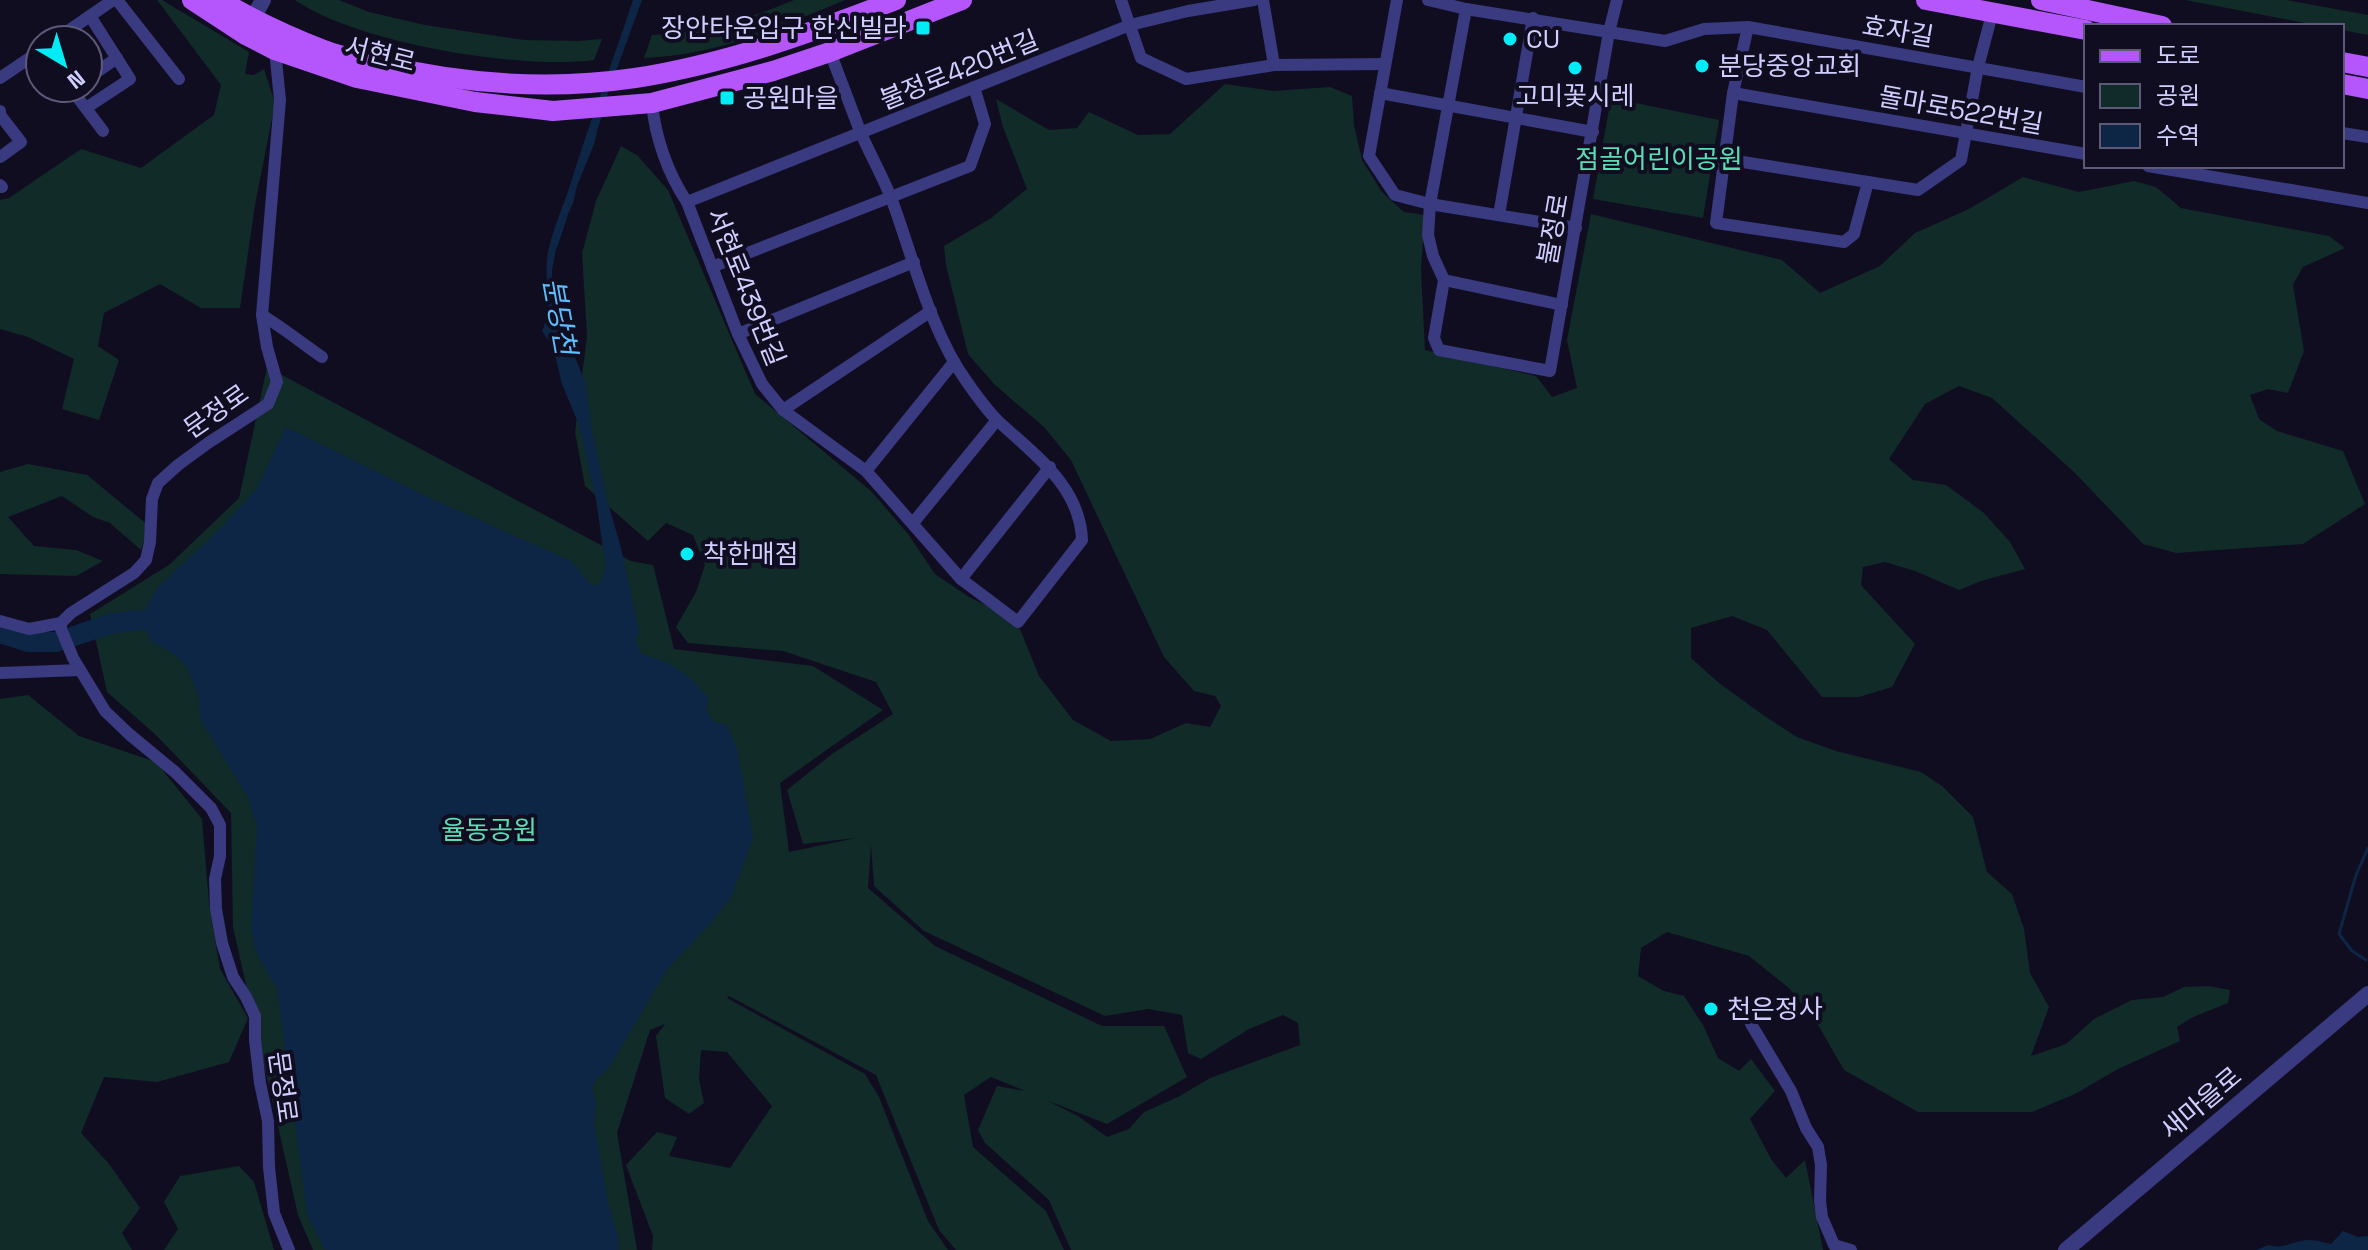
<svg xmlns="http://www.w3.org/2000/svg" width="2368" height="1250" viewBox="0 0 2368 1250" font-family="'Space Grotesk','Noto Sans KR',sans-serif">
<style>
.green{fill:#102b28;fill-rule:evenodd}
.water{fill:#0d2646}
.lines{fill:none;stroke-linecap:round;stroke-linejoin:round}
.stream{stroke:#0d2646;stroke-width:3}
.river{stroke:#0d2646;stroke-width:20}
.minor{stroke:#393a80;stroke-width:12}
.tertiary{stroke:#393a80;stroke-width:16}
.primary{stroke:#b556fd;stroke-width:20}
.poi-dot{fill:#03ecf6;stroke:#100d21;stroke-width:3}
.labels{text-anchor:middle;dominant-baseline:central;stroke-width:8;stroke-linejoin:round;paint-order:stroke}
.poi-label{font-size:26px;fill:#d0cefe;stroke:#100d21;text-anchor:start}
.street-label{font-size:26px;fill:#d0cefe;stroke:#100d21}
.park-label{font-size:26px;fill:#5bddb5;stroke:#100d21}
.water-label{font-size:28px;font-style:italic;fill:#5dbdfd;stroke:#100d21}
</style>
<rect width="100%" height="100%" fill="#100d21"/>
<g class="green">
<path d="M 157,0 L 162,0 L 249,52 L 245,74 L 254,75 L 264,69 L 275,103 L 255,205 L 240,308 L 201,308 L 160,284 L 104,313 L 98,346 L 119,360 L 99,420 L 62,409 L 74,359 L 28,337 L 0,329 L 0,200 L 9,198 L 81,149 L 141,168 L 214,115 L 221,85 Z"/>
<path d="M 295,0 L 339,0 L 369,12 L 425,25 L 524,40 L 578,41 L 602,39 L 594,60 C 521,70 356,43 295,0 Z"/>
<path d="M 794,0 L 845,0 C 798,19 750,42 699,51 C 681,55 662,57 644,58 L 652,35 C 704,33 746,20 794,0 Z"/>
<path d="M 2185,0 L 2286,0 L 2368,15 L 2368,35 L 2342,30 L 2342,26 L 2321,26 Z"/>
<path d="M 1225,84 L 1273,91 L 1330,87 L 1352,96 L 1354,125 L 1362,160 L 1382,192 L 1404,212 L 1425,215 L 1421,270 L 1425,350 L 1536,376 L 1552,397 L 1577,388 L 1567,340 L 1591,214 L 1782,260 L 1820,293 L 1880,266 L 1915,233 L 1969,209 L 2023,177 L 2079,192 L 2134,181 L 2156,187 L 2181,208 L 2329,236 L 2345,248 L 2303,267 L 2293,285 L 2304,351 L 2288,393 L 2268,389 L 2250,395 L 2259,419 L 2277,431 L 2343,451 L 2365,504 L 2303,544 L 2176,553 L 2143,544 L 2074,472 L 1992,398 L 1959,386 L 1925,404 L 1889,459 L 1913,480 L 1946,485 L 1984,513 L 2010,542 L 2025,569 L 1981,581 L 1959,590 L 1915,571 L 1885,562 L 1863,567 L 1861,585 L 1915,644 L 1892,687 L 1859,697 L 1822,697 L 1767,630 L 1732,616 L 1691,628 L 1691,658 L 1719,683 L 1763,715 L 1797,737 L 1836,751 L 1921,772 L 1942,786 L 1973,817 L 1987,872 L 2012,894 L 2024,929 L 2030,973 L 2049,1007 L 2031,1056 L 2066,1044 L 2094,1019 L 2132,1000 L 2163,997 L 2184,987 L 2208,986 L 2230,990 L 2228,1003 L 2191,1018 L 2177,1027 L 2180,1041 L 2118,1069 L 2075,1094 L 2032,1112 L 1918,1112 L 1844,1070 L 1818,1025 L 1790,989 L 1749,956 L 1667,932 L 1641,948 L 1638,976 L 1664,991 L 1684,996 L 1703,1025 L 1718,1058 L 1739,1071 L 1751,1059 L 1775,1091 L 1750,1119 L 1771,1159 L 1786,1178 L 1805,1160 L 1823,1250 L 1071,1250 L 1049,1200 L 985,1143 L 978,1130 L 997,1086 L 1025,1091 L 991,1077 L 964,1095 L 973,1147 L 1046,1211 L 1064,1250 L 956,1250 L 939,1230 L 876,1075 L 729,996 L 727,998 L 865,1074 L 879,1097 L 928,1221 L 948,1250 L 652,1250 L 653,1236 L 626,1165 L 657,1132 L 677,1137 L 669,1156 L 730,1168 L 772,1106 L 727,1052 L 701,1050 L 699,1079 L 704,1103 L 689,1114 L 665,1098 L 656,1036 L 665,1024 L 650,1030 L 617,1133 L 637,1250 L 313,1250 L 298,1215 L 233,927 L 231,813 L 156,735 L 107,692 L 90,614 L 169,565 L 239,498 L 267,367 L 631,561 L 653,565 L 674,649 L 813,666 L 883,710 L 780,783 L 789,852 L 856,838 L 803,844 L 787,790 L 832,754 L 893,714 L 876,682 L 783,651 L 688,643 L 676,627 L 696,592 L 705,565 L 693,535 L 666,523 L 648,541 L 585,486 L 575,432 L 587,336 L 582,253 L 596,201 L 621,146 L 637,155 L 668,190 L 755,394 L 872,492 L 908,534 L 935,574 L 969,597 L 1003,614 L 1020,629 L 1039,676 L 1073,720 L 1111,741 L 1150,739 L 1186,723 L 1210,727 L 1221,706 L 1215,696 L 1194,691 L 1164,657 L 1071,460 L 1044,427 L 995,385 L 968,354 L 946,265 L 944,246 L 991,218 L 1027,189 L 1003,127 L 996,99 L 1049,130 L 1077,128 L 1089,112 L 1138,135 L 1170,134 ZM 871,845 L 874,886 L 924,931 L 1105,1016 L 1148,1009 L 1182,1015 L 1188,1053 L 1201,1059 L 1249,1029 L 1283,1015 L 1298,1023 L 1300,1045 L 1210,1078 L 1180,1096 L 1144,1112 L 1129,1129 L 1107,1137 L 1078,1116 L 1046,1100 L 1107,1124 L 1187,1077 L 1164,1026 L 1102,1026 L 935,946 L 868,888 Z"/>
<path d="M 1611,98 L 1719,120 L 1703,218 L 1593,199 Z"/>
<path d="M 28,464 L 87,475 L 149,526 L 141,550 L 110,523 L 93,517 L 62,496 L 8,517 L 34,546 L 76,550 L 103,561 L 76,576 L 0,574 L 0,472 Z"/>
<path d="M 28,695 L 79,736 L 156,762 L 202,819 L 209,903 L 220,969 L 248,1018 L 229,1062 L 157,1082 L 104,1077 L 81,1133 L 109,1164 L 140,1208 L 122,1233 L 132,1250 L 0,1250 L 0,699 Z"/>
<path d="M 239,1166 L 254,1182 L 274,1250 L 164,1250 L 178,1229 L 164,1202 L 180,1176 Z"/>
</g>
<g class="water">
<path d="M 633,0 L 642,0 L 596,126 L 597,132 L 594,144 L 577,186 L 573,203 L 559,234 L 552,270 L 552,284 L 557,306 L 575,345 L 575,357 L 585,382 L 592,431 L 607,500 L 620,544 L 639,631 L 635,640 L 641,654 C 674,663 686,672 708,698 L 706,710 L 714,722 L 727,725 L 737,750 L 753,837 L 731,897 L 710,924 L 668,968 L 608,1069 L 598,1077 L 592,1087 L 596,1103 L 594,1125 L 608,1203 L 618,1237 L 618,1250 L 325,1250 L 307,1214 L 277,988 L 256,953 L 251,928 L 257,827 L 249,799 L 201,721 L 198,695 L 187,667 L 173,653 L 152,642 L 139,620 L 158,587 L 222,527 L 257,488 L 286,427 L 434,500 L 571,561 L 592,586 L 600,583 L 606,569 L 596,500 L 579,425 L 562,384 L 553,347 L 542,331 C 554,308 543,278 548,252 C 553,228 564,205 571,182 C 590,121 613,61 633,0 Z"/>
<path d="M 2343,1231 L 2358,1237 L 2368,1236 L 2368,1250 L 2256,1250 L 2269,1245 C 2285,1250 2293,1240 2310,1240 C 2317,1240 2325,1243 2331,1244 Z"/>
</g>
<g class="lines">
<g class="stream">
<path d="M 596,129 L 601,114"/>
<path d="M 556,246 L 566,216"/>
<path d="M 2366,960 L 2352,951 L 2339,934 L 2356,875 L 2368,848"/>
</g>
<path class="river" d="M 0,633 L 28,642 L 56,642 L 110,624 L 139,620"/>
<g class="minor">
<path d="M 117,0 L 179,79"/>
<path d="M 1121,0 L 1141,58 L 1186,79 L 1274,65 L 1385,64"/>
<path d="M 1263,0 L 1274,65"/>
<path d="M 1397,0 L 1369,156 L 1395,195 L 1430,204 L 1576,228"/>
<path d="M 1428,0 L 1466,9 L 1665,41 L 1704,29 L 1748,27 L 2086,87"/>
<path d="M 1466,9 L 1430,204 L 1428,235 L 1433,256 L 1444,280 L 1434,338 L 1439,350 L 1550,371 L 1609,32 L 1617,0"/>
<path d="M 1748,27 L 1733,93 L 1716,223 L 1844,242 L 1854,234 L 1868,182"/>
<path d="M 55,40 L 113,0"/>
<path d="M 277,45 L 275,50 L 280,100 L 262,315 L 267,347 L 277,382 L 268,404 L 208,443 L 178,465 L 158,483 L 152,499 L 150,542 L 146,560 L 134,573 L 71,613 L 61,623 L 61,629 L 73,658 L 105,711 L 129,734 L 175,772 L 211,808 L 220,825 L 220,856 L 215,879 L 216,909 L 222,943 L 233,977 L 246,997 L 255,1016 L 255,1040 L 260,1083 L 268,1121 L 269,1167 L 274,1213 L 289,1250"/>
<path d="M 30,58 L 40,82"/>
<path d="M 0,78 L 40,51"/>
<path d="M 88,78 L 117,58"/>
<path d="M 74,88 L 72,90 L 103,131"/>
<path d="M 1380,93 L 1593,132"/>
<path d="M 1733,93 L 2086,154"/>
<path d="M 652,103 C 655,137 668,174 687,202 L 738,334 L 762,384 L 783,410 L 866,471 L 961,579 L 1018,622 L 1082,540 C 1080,485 1033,454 997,420 C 986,409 976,395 967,382 C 931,332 914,261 893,203 C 884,178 870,155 860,131 C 850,105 840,78 830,52"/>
<path d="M 86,108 L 130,79 L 90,16"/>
<path d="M 0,111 L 0,115 L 21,142 L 0,157"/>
<path d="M 2342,133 L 2368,137"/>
<path d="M 1724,159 L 1918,190 L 1961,160 L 1978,67 L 1992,14"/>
<path d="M 2148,166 L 2368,203"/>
<path d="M 0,185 L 2,187"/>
<path d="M 687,202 L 1130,25 L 1188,11 L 1254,0"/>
<path d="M 1499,215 L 1533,18"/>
<path d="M 712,267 L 970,166 L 985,124 L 974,87"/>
<path d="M 1444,280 L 1562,305"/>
<path d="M 262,315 C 283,328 302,343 322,357"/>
<path d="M 738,334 L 914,262"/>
<path d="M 783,410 L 931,311"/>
<path d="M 866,471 L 954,362"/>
<path d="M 913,523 L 997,420"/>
<path d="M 961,579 L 1050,467"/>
<path d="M 0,621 L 29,629 L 61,623"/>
<path d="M 0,673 L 80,670"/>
<path d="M 1751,1024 L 1791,1091 L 1806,1128 L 1818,1147 L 1821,1165 L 1820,1201 L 1822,1217 L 1834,1245 L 1851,1250"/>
</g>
<g class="tertiary">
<path d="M 247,29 L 263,0"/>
<path d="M 2066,1250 L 2368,994"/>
</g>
<g class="primary">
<path d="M 192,0 L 244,34 L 275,50 L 357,78 L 475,102 L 553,111 L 652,103 L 773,71 L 830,52 L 962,0"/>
<path d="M 220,0 C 253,20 288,36 324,50 C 340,57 359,59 377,64 C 462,84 547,91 635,78 C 725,64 811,33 896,0"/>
<path d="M 1926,0 L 2086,30"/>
<path d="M 2041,0 L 2162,26"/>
<path d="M 2342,62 L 2368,67"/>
<path d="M 2342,84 L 2368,89"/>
</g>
</g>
<g class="poi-dot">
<rect x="915" y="20" width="16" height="16" rx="4"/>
<circle cx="1510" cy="39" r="8"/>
<circle cx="1702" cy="66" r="8"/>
<circle cx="1575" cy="68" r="8"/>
<rect x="719" y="90" width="16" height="16" rx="4"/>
<circle cx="687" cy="554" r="8"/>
<circle cx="1711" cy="1009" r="8"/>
</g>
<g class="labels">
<g class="poi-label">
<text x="907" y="28" text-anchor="end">장안타운입구 한신빌라</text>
<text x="1526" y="39">CU</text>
<text x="1718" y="66">분당중앙교회</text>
<text x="1575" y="96" text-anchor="middle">고미꽃시레</text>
<text x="743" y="98">공원마을</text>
<text x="703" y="554">착한매점</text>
<text x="1727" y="1009">천은정사</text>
</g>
<g class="street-label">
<text transform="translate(1898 31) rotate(10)">효자길</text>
<text transform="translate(380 54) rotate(14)">서현로</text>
<text transform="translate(959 70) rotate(-22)">불정로420번길</text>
<text transform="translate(1961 110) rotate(10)">돌마로522번길</text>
<text transform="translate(1553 229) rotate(-80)">불정로</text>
<text transform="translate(746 287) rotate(68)">서현로439번길</text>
<text transform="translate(216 411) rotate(-35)">문정로</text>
<text transform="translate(283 1087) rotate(82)">문정로</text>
<text transform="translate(2201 1103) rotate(-40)">새마을로</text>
</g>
<g class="park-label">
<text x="1659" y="159">점골어린이공원</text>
<text x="489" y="830">율동공원</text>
</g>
<g class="water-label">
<text transform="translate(560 316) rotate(80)">분당천</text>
</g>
</g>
<rect x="2084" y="24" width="260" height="144" fill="#100d21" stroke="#5d5a79" stroke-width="2"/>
<rect x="2100" y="50" width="40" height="12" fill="#b556fd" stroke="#5d5a79" stroke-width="2"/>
<text x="2156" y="64" font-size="24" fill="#d0cefe">도로</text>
<rect x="2100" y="84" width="40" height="24" fill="#102b28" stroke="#5d5a79" stroke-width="2"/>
<text x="2156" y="104" font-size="24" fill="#d0cefe">공원</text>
<rect x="2100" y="124" width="40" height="24" fill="#0d2646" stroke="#5d5a79" stroke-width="2"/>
<text x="2156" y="144" font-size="24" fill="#d0cefe">수역</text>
<g transform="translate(64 64) rotate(142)"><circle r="38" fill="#100d21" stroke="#5d5a79" stroke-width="2"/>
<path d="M0-6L14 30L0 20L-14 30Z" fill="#03ecf6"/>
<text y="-12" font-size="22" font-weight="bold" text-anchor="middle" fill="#d0cefe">N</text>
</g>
</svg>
